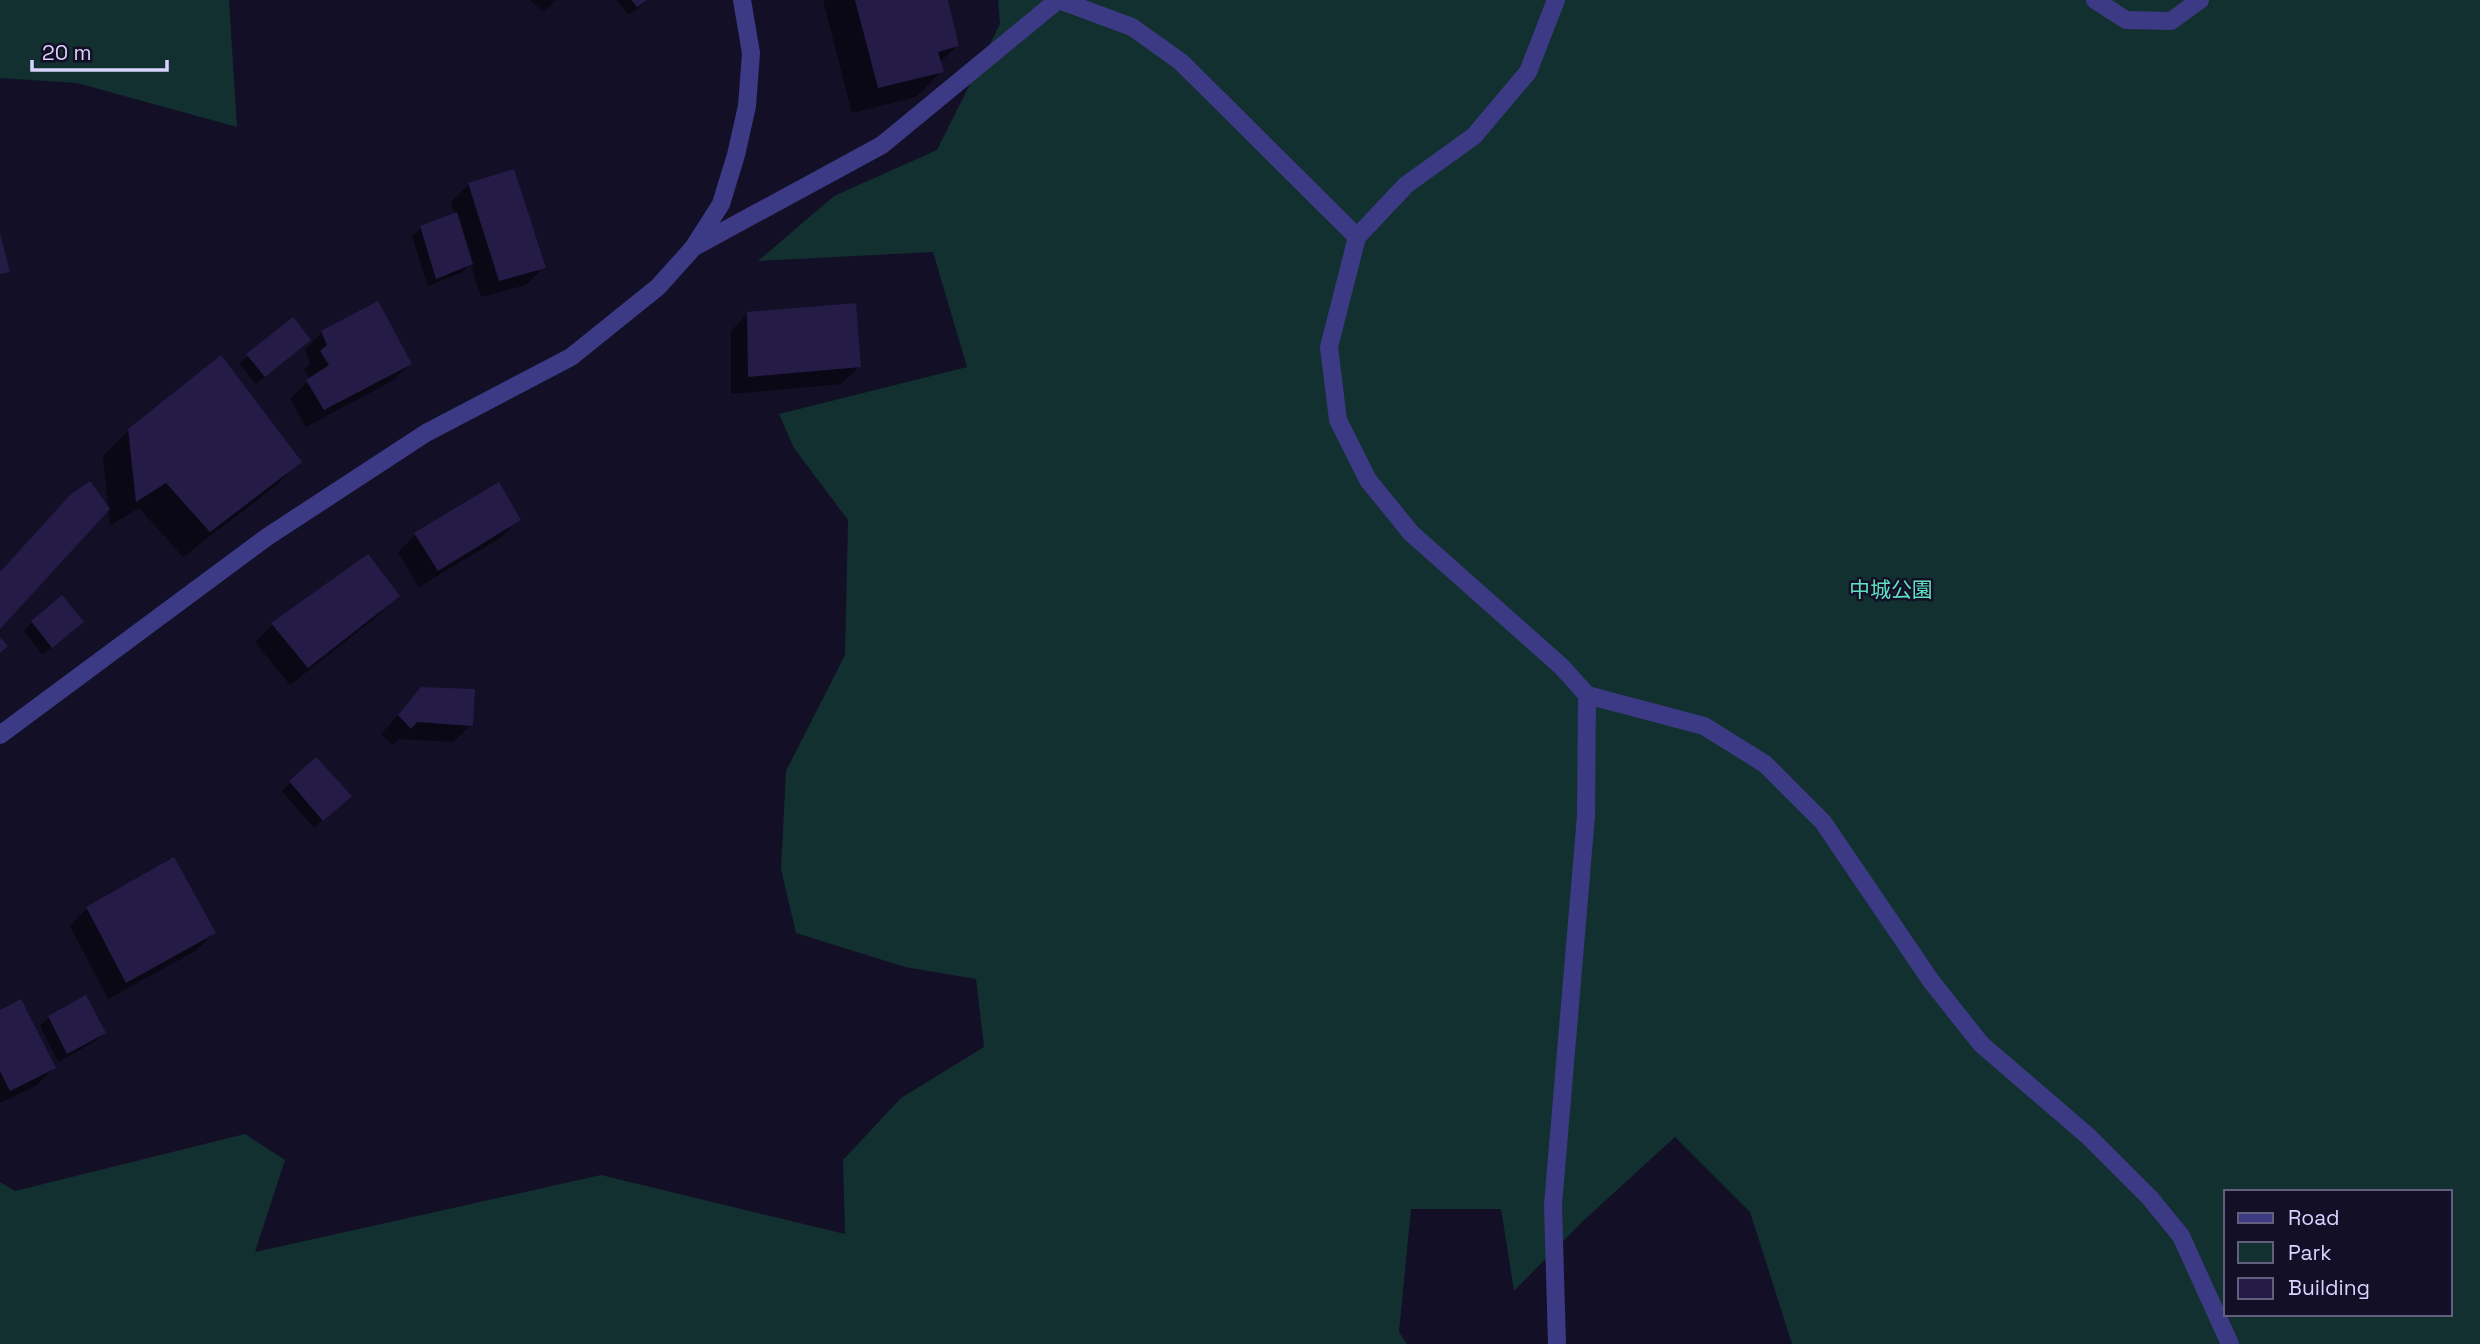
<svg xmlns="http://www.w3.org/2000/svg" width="2480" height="1344" viewBox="0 0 2480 1344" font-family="'Space Grotesk','Noto Sans JP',sans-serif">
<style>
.green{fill:#12302f;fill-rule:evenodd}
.shadow{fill:#0007}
.building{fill:#241b47}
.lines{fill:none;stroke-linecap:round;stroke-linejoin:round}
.service{stroke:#3d3a85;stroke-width:18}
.minor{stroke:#3d3a85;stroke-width:18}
.labels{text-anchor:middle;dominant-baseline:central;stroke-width:5;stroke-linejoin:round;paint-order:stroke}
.park-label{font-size:21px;fill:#5fe0c0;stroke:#130f26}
</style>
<rect width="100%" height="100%" fill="#130f26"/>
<g class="green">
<path d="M 0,0 L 229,0 L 237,127 L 77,83 L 0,78 Z"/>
<path d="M 998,0 L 2480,0 L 2480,1344 L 1792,1344 L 1750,1212 L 1675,1137 L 1582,1222 L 1514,1291 L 1501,1209 L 1411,1209 L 1399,1332 L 1407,1344 L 0,1344 L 0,1182 L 15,1191 L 245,1134 L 285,1160 L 255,1252 L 601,1175 L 845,1234 L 843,1160 L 901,1098 L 984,1047 L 976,979 L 905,967 L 796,933 L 781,869 L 786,771 L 845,655 L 848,520 L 794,448 L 779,414 L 967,367 L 933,252 L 758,261 L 834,196 L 937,150 L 1000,24 ZM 2226,1192 L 2450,1192 L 2450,1314 L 2226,1314 Z"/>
</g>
<g class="shadow">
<path d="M 529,0 L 556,0 L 544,12 Z"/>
<path d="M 617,0 L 649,0 L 628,15 Z"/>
<path d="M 823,0 L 946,0 L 957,46 L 939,63 L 942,71 L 916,97 L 852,113 Z"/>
<path d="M 469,184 L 544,267 L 526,285 L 481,297 L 471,264 L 463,272 L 428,286 L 412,236 L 421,227 L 455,215 L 451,202 Z"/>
<path d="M 748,313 L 859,367 L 841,384 L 731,394 L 731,331 Z"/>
<path d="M 292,320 L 309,340 L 256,384 L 239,364 Z"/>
<path d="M 322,332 L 410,364 L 392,381 L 306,427 L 290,399 L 310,379 L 304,370 L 310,363 L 305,350 Z"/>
<path d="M 129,430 L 300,462 L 274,487 L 183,557 L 139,508 L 110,526 L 103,456 Z"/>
<path d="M 519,519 L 502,537 L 419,587 L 398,552 L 415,535 Z"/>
<path d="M 398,596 L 380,614 L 290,685 L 255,642 L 273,624 Z"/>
<path d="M 32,622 L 74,630 L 42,655 L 24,631 Z"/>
<path d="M 422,688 L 471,725 L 453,742 L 399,739 L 393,745 L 381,734 Z"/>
<path d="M 316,759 L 341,804 L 314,828 L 282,791 Z"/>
<path d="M 87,908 L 214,933 L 197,950 L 108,999 L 70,926 Z"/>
<path d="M 0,1012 L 54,1068 L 37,1085 L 0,1103 Z"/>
<path d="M 49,1017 L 104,1033 L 96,1041 L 58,1062 L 40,1026 Z"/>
</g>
<g class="building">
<path d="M 631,0 L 648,0 L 637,7 Z"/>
<path d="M 855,0 L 948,0 L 959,46 L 938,52 L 944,72 L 878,88 Z"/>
<path d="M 514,169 L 546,268 L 499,281 L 468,183 Z"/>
<path d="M 457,212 L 473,264 L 436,279 L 420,226 Z"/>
<path d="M 0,232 L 10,272 L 0,274 Z"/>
<path d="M 378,301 L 412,364 L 324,410 L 306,380 L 329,365 L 320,351 L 327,345 L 321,331 Z"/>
<path d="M 856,303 L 861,367 L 748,377 L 747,312 Z"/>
<path d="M 293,317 L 311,340 L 265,377 L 246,354 Z"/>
<path d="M 221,355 L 302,462 L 210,532 L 166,483 L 136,502 L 128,429 Z"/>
<path d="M 90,481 L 110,509 L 0,629 L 0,572 L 71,494 Z"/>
<path d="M 499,482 L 521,520 L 438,571 L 414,533 Z"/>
<path d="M 368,554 L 400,596 L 308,668 L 271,623 Z"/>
<path d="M 62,595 L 84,622 L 52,648 L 31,621 Z"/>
<path d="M 0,637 L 8,646 L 0,653 Z"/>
<path d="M 421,687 L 475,689 L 473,726 L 417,722 L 411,729 L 398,715 Z"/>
<path d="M 316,757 L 352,796 L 323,821 L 289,781 Z"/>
<path d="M 174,857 L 216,933 L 126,983 L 86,907 Z"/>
<path d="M 86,995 L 106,1033 L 67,1054 L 48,1016 Z"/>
<path d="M 21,999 L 56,1068 L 10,1091 L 0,1071 L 0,1010 Z"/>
</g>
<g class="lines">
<g class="service">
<path d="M 1059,0 L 1132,27 L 1181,62 L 1357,237"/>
<path d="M 1556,0 L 1528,72 L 1474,136 L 1406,185 L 1357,237 L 1329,347 L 1338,420 L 1368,480 L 1411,533 L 1562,667 L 1587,695 L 1704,726 L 1765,764 L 1823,822 L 1931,981 L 1981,1044 L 2088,1136 L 2150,1198 L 2181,1236 L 2230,1344"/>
<path d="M 2095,0 L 2126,20 L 2171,21 L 2200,0"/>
<path d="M 1557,1344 L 1553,1205 L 1586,816 L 1587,695"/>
</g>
<g class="minor">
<path d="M 696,246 L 882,145 L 1058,0"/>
<path d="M 0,735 L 267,537 L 426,433 L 571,357 L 658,287 L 693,248 L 721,204 L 736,155 L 747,106 L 751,53 L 742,0"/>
</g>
</g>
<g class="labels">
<g class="park-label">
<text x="1891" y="589">中城公園</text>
</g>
</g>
<rect x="2224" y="1190" width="228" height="126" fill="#130f26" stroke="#625e7d" stroke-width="2"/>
<rect x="2238" y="1213" width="35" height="10" fill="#3d3a85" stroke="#625e7d" stroke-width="2"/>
<text x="2288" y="1225" font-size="21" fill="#d9d4ff">Road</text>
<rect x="2238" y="1242" width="35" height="21" fill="#12302f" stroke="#625e7d" stroke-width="2"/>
<text x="2288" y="1260" font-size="21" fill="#d9d4ff">Park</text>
<rect x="2238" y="1278" width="35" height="21" fill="#241b47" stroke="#625e7d" stroke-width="2"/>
<text x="2288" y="1295" font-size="21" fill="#d9d4ff">Building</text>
<path d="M32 60v10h135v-10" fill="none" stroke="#d9d4ff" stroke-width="3.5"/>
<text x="42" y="60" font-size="21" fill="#d9d4ff" stroke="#130f26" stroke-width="5" paint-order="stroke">20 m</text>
</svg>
